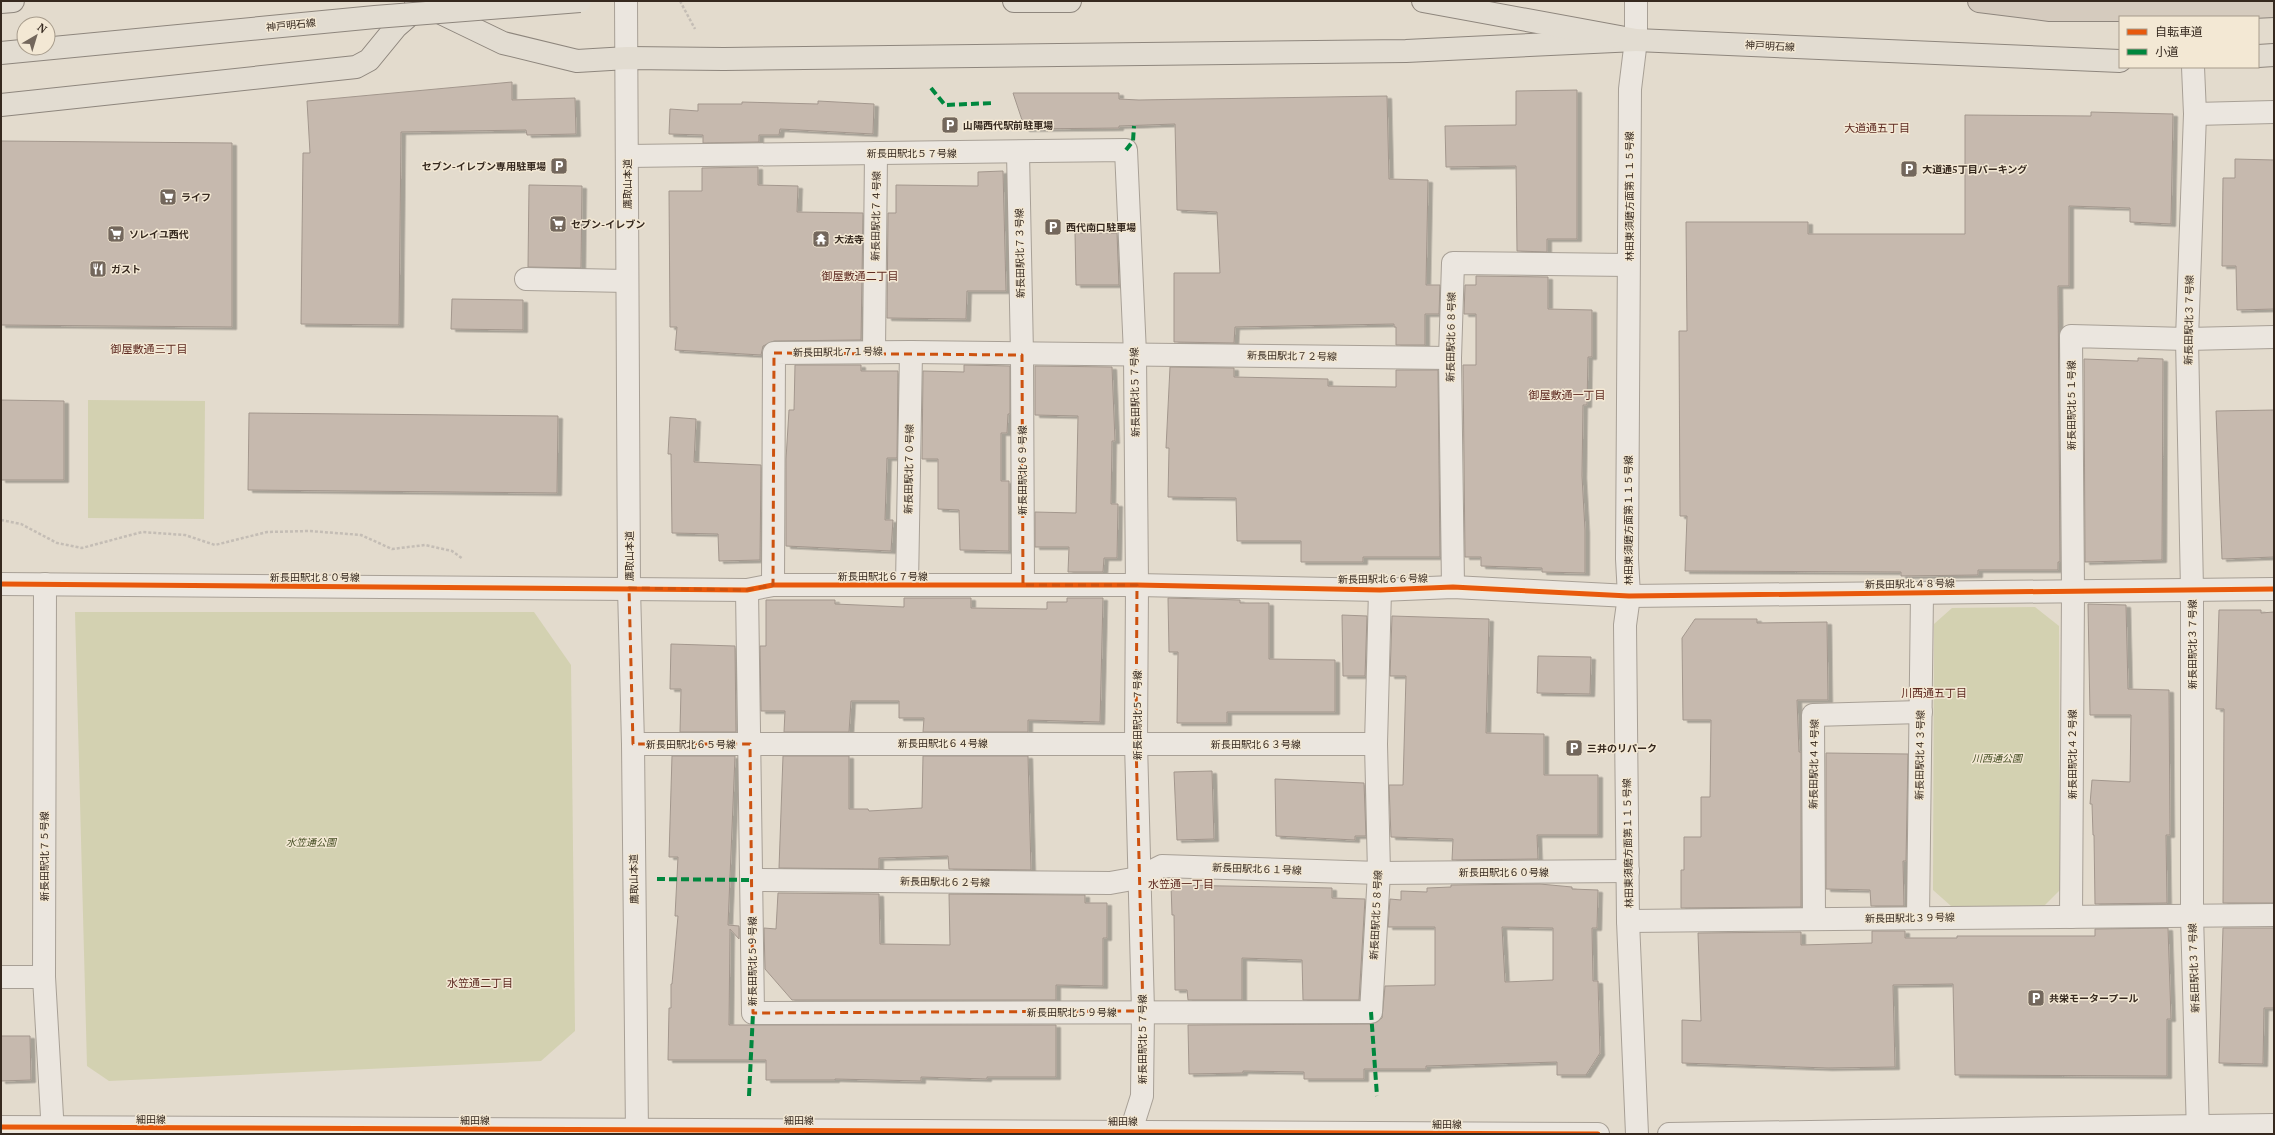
<svg xmlns="http://www.w3.org/2000/svg" width="2275" height="1135" viewBox="0 0 2275 1135" font-family="'PT Serif','Noto Sans JP',serif">
<style>
.green{fill:#d3d1b1}
.building{fill:#c6b9ae;stroke:#a3978d;fill-rule:evenodd;filter:url(#shadow)}
.lines{fill:none;stroke-linecap:round;stroke-linejoin:round}
.minor-casing{stroke:#a8a096;stroke-width:24}
.major-casing{stroke:#8e867d;stroke-width:24}
.highway-casing{stroke:#8e867d;stroke-width:24}
.path{stroke:#c4bdb5;stroke-width:2.5;stroke-dasharray:3 2;stroke-linecap:butt}
.minor{stroke:#ebe6df;stroke-width:22}
.major{stroke:#e2dcd1;stroke-width:22}
.highway{stroke:#d5cbbe;stroke-width:22}
.major-bridge-casing{stroke:#8e867d;stroke-width:24;stroke-linecap:butt}
.major-bridge{stroke:#e2dcd1;stroke-width:22}
.quiet{stroke:#00873e;stroke-width:4;stroke-dasharray:8 4;stroke-linecap:butt}
.cycleway-casing{stroke:#f3e8d4;stroke-width:8}
.cycleway{stroke:#e8590c;stroke-width:5}
.marked{fill:none;stroke:#cd520f;stroke-width:3;stroke-dasharray:8 5;stroke-linejoin:round}
.labels{text-anchor:middle;dominant-baseline:central;stroke-width:3;stroke-linejoin:round;paint-order:stroke}
.street-label{font-size:10px;fill:#36291f;stroke:#f3e8d4}
.poi-label{font-size:10px;font-weight:bold;fill:#36291f;stroke:#f3e8d4;text-anchor:start}
.park-label{font-size:10px;font-style:italic;fill:#495127;stroke:#f3e8d4}
.neighbourhood-label{font-size:11px;fill:#5f2b22;stroke:#f3e8d4}
</style>
<defs>
<filter id="shadow"><feDropShadow dx="4.5" dy="2.5" stdDeviation="0" flood-color="#0004"/></filter>
</defs>
<rect width="100%" height="100%" fill="#e3dbcd"/>
<g class="green">
<path d="M 88,400 L 205,401 L 204,519 L 88,518 Z"/>
<path d="M 2035,607 L 2059,626 L 2060,890 L 2044,906 L 1951,906 L 1933,890 L 1934,624 L 1952,608 Z"/>
<path d="M 75,612 L 534,612 L 571,665 L 575,1031 L 541,1061 L 109,1081 L 87,1066 Z"/>
</g>
<g class="building">
<path d="M 512,82 L 512,100 L 575,98 L 576,134 L 527,135 L 526,130 L 401,132 L 399,325 L 301,324 L 303,153 L 310,153 L 307,101 Z"/>
<path d="M 1577,90 L 1577,239 L 1547,239 L 1547,252 L 1517,251 L 1516,166 L 1446,167 L 1445,126 L 1516,125 L 1516,91 Z"/>
<path d="M 1013,93 L 1119,93 L 1119,99 L 1139,100 L 1387,96 L 1389,179 L 1428,180 L 1426,285 L 1440,285 L 1439,314 L 1425,314 L 1425,345 L 1396,345 L 1396,327 L 1394,327 L 1394,324 L 1235,327 L 1234,343 L 1174,342 L 1174,273 L 1220,273 L 1217,212 L 1177,210 L 1175,124 L 1119,126 L 1119,128 L 1025,129 Z"/>
<path d="M 818,101 L 874,104 L 873,134 L 780,129 L 779,135 L 759,135 L 759,142 L 703,143 L 703,135 L 669,134 L 670,109 L 698,111 L 698,104 L 742,104 L 742,102 L 818,104 Z"/>
<path d="M 2091,112 L 2173,114 L 2171,224 L 2130,222 L 2130,208 L 2069,206 L 2069,286 L 2058,286 L 2060,562 L 2058,562 L 2058,570 L 1978,570 L 1978,575 L 1901,576 L 1901,572 L 1685,571 L 1687,516 L 1680,516 L 1679,331 L 1687,331 L 1686,222 L 1808,222 L 1808,234 L 1965,234 L 1965,115 L 2091,116 Z"/>
<path d="M 1,141 L 232,143 L 232,327 L 1,325 Z"/>
<path d="M 2235,159 L 2274,160 L 2274,309 L 2237,310 L 2236,266 L 2222,266 L 2223,178 L 2235,178 Z"/>
<path d="M 758,167 L 758,185 L 798,186 L 797,212 L 863,213 L 861,340 L 774,341 L 763,346 L 761,355 L 675,350 L 677,327 L 670,327 L 669,191 L 702,191 L 702,168 Z"/>
<path d="M 1003,171 L 1006,291 L 967,291 L 966,319 L 887,318 L 888,213 L 896,213 L 896,185 L 978,186 L 978,172 Z"/>
<path d="M 529,185 L 582,186 L 581,268 L 528,267 Z"/>
<path d="M 1075,233 L 1117,233 L 1119,285 L 1076,285 Z"/>
<path d="M 1476,276 L 1548,277 L 1548,309 L 1592,310 L 1592,357 L 1588,357 L 1587,405 L 1583,405 L 1582,476 L 1585,530 L 1585,573 L 1542,572 L 1542,568 L 1481,566 L 1481,557 L 1465,557 L 1463,365 L 1476,365 L 1476,314 L 1464,314 L 1465,285 L 1476,285 Z"/>
<path d="M 452,299 L 523,300 L 523,330 L 451,329 Z"/>
<path d="M 2138,358 L 2163,359 L 2162,560 L 2085,562 L 2084,359 L 2138,361 Z"/>
<path d="M 795,365 L 861,365 L 861,371 L 898,371 L 897,458 L 887,458 L 885,520 L 893,520 L 891,551 L 786,546 L 786,459 L 789,410 L 794,410 Z"/>
<path d="M 964,365 L 1010,366 L 1010,414 L 1008,414 L 1007,433 L 1001,433 L 1001,481 L 1009,481 L 1009,551 L 960,550 L 959,510 L 938,509 L 938,459 L 922,459 L 923,371 L 964,372 Z"/>
<path d="M 1035,366 L 1112,367 L 1115,441 L 1112,441 L 1111,504 L 1118,504 L 1117,558 L 1104,558 L 1103,572 L 1068,572 L 1069,547 L 1035,547 L 1035,512 L 1076,513 L 1078,416 L 1035,415 Z"/>
<path d="M 1170,367 L 1234,368 L 1234,377 L 1328,379 L 1328,386 L 1396,387 L 1396,370 L 1438,370 L 1440,557 L 1363,557 L 1363,562 L 1301,562 L 1301,541 L 1237,541 L 1236,498 L 1168,497 L 1169,448 L 1166,448 Z"/>
<path d="M 1,400 L 64,401 L 64,480 L 1,480 Z"/>
<path d="M 2274,410 L 2274,557 L 2222,559 L 2216,411 Z"/>
<path d="M 249,413 L 558,416 L 557,493 L 248,490 Z"/>
<path d="M 670,417 L 696,419 L 694,462 L 761,465 L 760,560 L 719,561 L 718,534 L 672,533 L 671,454 L 668,454 Z"/>
<path d="M 904,598 L 971,598 L 971,608 L 1047,609 L 1047,602 L 1067,602 L 1067,598 L 1103,598 L 1100,722 L 1028,720 L 1028,732 L 923,732 L 924,718 L 899,718 L 899,701 L 851,701 L 849,732 L 784,732 L 785,711 L 761,711 L 760,646 L 766,646 L 766,600 L 835,600 L 835,604 L 904,607 Z"/>
<path d="M 1168,598 L 1240,600 L 1240,603 L 1269,603 L 1269,659 L 1335,660 L 1335,712 L 1227,712 L 1227,723 L 1177,723 L 1178,652 L 1169,652 Z"/>
<path d="M 2088,604 L 2126,605 L 2128,689 L 2169,690 L 2170,835 L 2166,835 L 2167,903 L 2095,904 L 2094,835 L 2093,835 L 2092,804 L 2090,804 L 2092,780 L 2130,782 L 2131,715 L 2090,715 Z"/>
<path d="M 2219,610 L 2261,610 L 2261,613 L 2274,612 L 2274,903 L 2223,903 L 2224,709 L 2216,709 Z"/>
<path d="M 1342,615 L 1367,616 L 1365,676 L 1343,676 Z"/>
<path d="M 1392,616 L 1489,619 L 1486,733 L 1544,734 L 1544,775 L 1598,775 L 1598,835 L 1537,835 L 1538,859 L 1452,860 L 1453,839 L 1391,837 L 1389,785 L 1403,785 L 1406,676 L 1390,676 Z"/>
<path d="M 1695,619 L 1757,619 L 1757,623 L 1827,622 L 1828,700 L 1797,700 L 1799,752 L 1801,752 L 1801,907 L 1681,908 L 1681,870 L 1684,870 L 1684,837 L 1701,837 L 1701,797 L 1710,797 L 1711,720 L 1683,720 L 1682,638 Z"/>
<path d="M 671,644 L 735,646 L 736,732 L 680,732 L 681,689 L 670,689 Z"/>
<path d="M 1538,656 L 1591,657 L 1590,694 L 1537,693 Z"/>
<path d="M 1826,753 L 1908,754 L 1906,861 L 1903,861 L 1904,906 L 1871,906 L 1870,890 L 1826,889 Z"/>
<path d="M 672,756 L 735,756 L 728,925 L 739,926 L 739,939 L 730,929 L 729,1025 L 1056,1025 L 1056,1077 L 987,1077 L 987,1079 L 921,1077 L 921,1081 L 835,1079 L 835,1080 L 766,1080 L 766,1060 L 668,1060 L 669,1008 L 671,1008 L 671,984 L 672,984 L 678,916 L 675,916 L 678,857 L 669,857 Z"/>
<path d="M 783,756 L 849,756 L 849,809 L 868,809 L 869,811 L 922,808 L 923,756 L 1028,756 L 1031,870 L 949,869 L 948,856 L 879,858 L 879,869 L 779,868 Z"/>
<path d="M 1212,771 L 1214,839 L 1177,840 L 1174,772 Z"/>
<path d="M 1275,779 L 1364,783 L 1366,836 L 1355,836 L 1355,840 L 1276,836 Z"/>
<path d="M 1540,884 L 1572,887 L 1572,889 L 1598,890 L 1597,928 L 1592,928 L 1593,981 L 1598,981 L 1600,1053 L 1586,1075 L 1557,1075 L 1557,1062 L 1426,1066 L 1426,1069 L 1364,1069 L 1364,1079 L 1304,1079 L 1304,1072 L 1243,1071 L 1243,1073 L 1189,1074 L 1188,1025 L 1371,1024 L 1382,1018 L 1385,986 L 1435,985 L 1435,927 L 1388,927 L 1390,899 L 1401,900 L 1401,891 L 1427,892 L 1427,888 L 1451,887 L 1451,885 ZM 1502,927 L 1553,928 L 1553,980 L 1505,982 Z"/>
<path d="M 1171,885 L 1332,888 L 1332,898 L 1365,899 L 1359,1000 L 1303,1000 L 1302,960 L 1242,958 L 1242,1000 L 1188,1000 L 1187,990 L 1175,990 L 1174,915 L 1172,915 Z"/>
<path d="M 778,893 L 879,894 L 880,944 L 950,945 L 949,894 L 1085,895 L 1085,903 L 1107,903 L 1107,938 L 1103,938 L 1103,986 L 1056,985 L 1056,1000 L 792,1000 L 765,969 L 764,928 L 776,929 Z"/>
<path d="M 2168,928 L 2171,1019 L 2167,1019 L 2167,1076 L 1955,1075 L 1953,984 L 1893,985 L 1895,1067 L 1828,1068 L 1682,1063 L 1682,1020 L 1701,1021 L 1698,933 L 1801,932 L 1801,945 L 1872,943 L 1872,931 L 1905,931 L 1905,938 L 1957,938 L 1957,936 L 2095,936 L 2095,929 Z"/>
<path d="M 2223,928 L 2274,928 L 2274,1008 L 2264,1008 L 2263,1064 L 2219,1063 Z"/>
<path d="M 1,1036 L 30,1036 L 31,1080 L 1,1081 Z"/>
</g>
<g class="lines">
<g class="minor-casing">
<g id="minor">
<path d="M 626,1 L 629,588 L 633,744 L 637,1134"/>
<path d="M 1636,1 L 1636,40 L 1630,89 L 1627,559 L 1629,596 L 1625,625 L 1628,921 L 1637,1134"/>
<path d="M 2193,67 L 2195,114 L 2187,339 L 2192,590 L 2192,915 L 2198,1134"/>
<path d="M 2195,114 L 2274,112"/>
<path d="M 1018,152 L 1022,355 L 1023,585"/>
<path d="M 627,156 L 1126,150 L 1135,354 L 1137,585 L 1136,743 L 1143,1011 L 1142,1096 L 1130,1134"/>
<path d="M 526,279 L 627,281"/>
<path d="M 874,352 L 876,153"/>
<path d="M 1,584 L 747,590 L 773,585 L 1137,585 L 1380,590 L 1453,587 L 1629,596 L 2274,589"/>
<path d="M 45,584 L 44,977 L 53,1134"/>
<path d="M 773,585 L 774,353 L 911,352 L 1450,358"/>
<path d="M 907,585 L 911,352"/>
<path d="M 1453,587 L 1450,358 L 1453,263 L 1628,265"/>
<path d="M 747,590 L 753,1013 L 1371,1012 L 1379,873 L 1376,744 L 1380,590"/>
<path d="M 633,744 L 1376,744"/>
<path d="M 752,880 L 1110,883 L 1138,878 L 1162,866 L 1379,873 L 1628,871"/>
<path d="M 2071,917 L 2073,591 L 2071,336 L 2187,339 L 2274,337"/>
<path d="M 1918,918 L 1922,593"/>
<path d="M 1814,919 L 1813,715 L 1921,712"/>
<path d="M 1628,921 L 2274,915"/>
<path d="M 1,977 L 44,977"/>
<path d="M 1,1127 L 1598,1134"/>
<path d="M 1669,1134 L 2274,1125"/>
</g>
</g>
<g class="major-casing">
<g id="major">
<path d="M 416,1 L 503,43 L 577,61 L 627,58 L 724,59 L 1406,51 L 1636,40"/>
<path d="M 1014,1 L 1070,1"/>
<path d="M 1423,1 L 1636,40 L 2120,61"/>
<path d="M 1,2 L 13,1"/>
<path d="M 2258,56 L 2274,55"/>
<path d="M 1,105 L 356,67 L 369,60 L 396,27 L 419,7"/>
</g>
</g>
<g class="highway-casing">
<path id="highway" d="M 1979,1 L 2050,10 L 2189,10 L 2274,6"/>
</g>
<g class="path">
<path d="M 680,1 L 695,29"/>
<path d="M 1,520 L 21,524 L 57,543 L 82,548 L 142,532 L 185,535 L 215,545 L 267,532 L 310,531 L 361,535 L 392,549 L 425,545 L 452,551 L 463,559"/>
</g>
<use href="#minor" class="minor"/>
<use href="#major" class="major"/>
<use href="#highway" class="highway"/>
<g class="major-bridge-casing">
<path id="major-bridge" d="M 1,53 L 375,17 L 580,1"/>
</g>
<use href="#major-bridge" class="major-bridge"/>
<g class="quiet">
<path d="M 931,88 L 945,105 L 994,103"/>
<path d="M 1126,150 L 1133,141 L 1134,126"/>
<path d="M 657,879 L 752,880"/>
<path d="M 1371,1012 L 1377,1096"/>
<path d="M 749,1096 L 753,1013"/>
</g>
<g class="cycleway-casing">
<g id="cycleway">
<path d="M 1,584 L 747,590 L 773,585 L 1137,585 L 1380,590 L 1453,587 L 1629,596 L 2274,589"/>
<path d="M 1,1127 L 1598,1134"/>
</g>
</g>
<use href="#cycleway" class="cycleway"/>
</g>
<path class="marked" d="M 774,353 L 1022,355 L 1023,585 L 1137,585 L 1136,743 L 1143,1011 L 753,1013 L 750,744 L 633,744 L 629,588 L 747,590 L 773,585 Z"/>
<defs>
<g id="parking-square" transform="scale(0.9)"><rect x="-9" y="-9" width="18" height="18" rx="4" fill="#73675c" stroke="#f3e8d4"/><path d="M-3.5-5.5H1a3.5 3.5 0 0 1 0 7H-1V5.5H-3.5ZM-1-3.4V-.6H.8a1.4 1.4 0 0 0 0-2.8Z" fill="#fff"/></g>
<g id="supermarket-square" transform="scale(0.9)"><rect x="-9" y="-9" width="18" height="18" rx="4" fill="#73675c" stroke="#f3e8d4"/><path d="M-6-5.5h2.5l.6 2H6L4.5 2H-2.5L-4.4-4H-6ZM-1.5 3.2a1.3 1.3 0 1 0 .1 0ZM3 3.2a1.3 1.3 0 1 0 .1 0Z" fill="#fff"/></g>
<g id="temple-square" transform="scale(0.9)"><rect x="-9" y="-9" width="18" height="18" rx="4" fill="#73675c" stroke="#f3e8d4"/><path d="M0-6L5-2H3V0L6.5 2.5H4V6H1.5V3h-3V6H-4V2.5H-6.5L-3 0V-2H-5Z" fill="#fff"/></g>
<g id="restaurant-square" transform="scale(0.9)"><rect x="-9" y="-9" width="18" height="18" rx="4" fill="#73675c" stroke="#f3e8d4"/><path d="M-5-6h1v4h1v-4h1v4h1v-4h1v5L-1.5 .5V6h-2V.5L-5-1ZM5-6V6H3V1.5H1.5Q1.5-4 5-6Z" fill="#fff"/></g>
</defs>
<g fill-rule="evenodd">
<use href="#parking-square" x="950" y="125"/>
<use href="#parking-square" x="559" y="166"/>
<use href="#parking-square" x="1909" y="169"/>
<use href="#supermarket-square" x="168" y="197"/>
<use href="#supermarket-square" x="558" y="224"/>
<use href="#parking-square" x="1053" y="227"/>
<use href="#supermarket-square" x="116" y="234"/>
<use href="#temple-square" x="821" y="239"/>
<use href="#restaurant-square" x="98" y="269"/>
<use href="#parking-square" x="1574" y="748"/>
<use href="#parking-square" x="2036" y="998"/>
</g>
<g class="labels">
<g class="street-label">
<text transform="translate(291 25) rotate(-6)">神戸明石線</text>
<text transform="translate(1770 46) rotate(3)">神戸明石線</text>
<text x="912" y="153">新長田駅北５７号線</text>
<text transform="translate(627 184) rotate(-90)">鷹取山本道</text>
<text transform="translate(1629 196) rotate(-90)">林田東須磨方面第１１５号線</text>
<text transform="translate(876 216) rotate(-89)">新長田駅北７４号線</text>
<text transform="translate(1020 253) rotate(-91)">新長田駅北７３号線</text>
<text transform="translate(2189 320) rotate(-89)">新長田駅北３７号線</text>
<text transform="translate(1451 337) rotate(-89)">新長田駅北６８号線</text>
<text transform="translate(838 352) rotate(-1)">新長田駅北７１号線</text>
<text transform="translate(1292 356) rotate(1)">新長田駅北７２号線</text>
<text transform="translate(1135 392) rotate(-91)">新長田駅北５７号線</text>
<text transform="translate(2071 405) rotate(-90)">新長田駅北５１号線</text>
<text transform="translate(909 469) rotate(-89)">新長田駅北７０号線</text>
<text transform="translate(1022 470) rotate(-90)">新長田駅北６９号線</text>
<text transform="translate(1628 520) rotate(-90)">林田東須磨方面第１１５号線</text>
<text transform="translate(629 556) rotate(-90)">鷹取山本道</text>
<text x="883" y="576">新長田駅北６７号線</text>
<text x="315" y="577">新長田駅北８０号線</text>
<text transform="translate(1383 579) rotate(-1)">新長田駅北６６号線</text>
<text transform="translate(1910 584) rotate(-1)">新長田駅北４８号線</text>
<text transform="translate(2192 644) rotate(-90)">新長田駅北３７号線</text>
<text transform="translate(1137 715) rotate(-90)">新長田駅北５７号線</text>
<text x="943" y="743">新長田駅北６４号線</text>
<text x="691" y="744">新長田駅北６５号線</text>
<text x="1256" y="744">新長田駅北６３号線</text>
<text transform="translate(2072 754) rotate(-90)">新長田駅北４２号線</text>
<text transform="translate(1920 755) rotate(-89)">新長田駅北４３号線</text>
<text transform="translate(1814 764) rotate(-89)">新長田駅北４４号線</text>
<text transform="translate(1628 843) rotate(-91)">林田東須磨方面第１１５号線</text>
<text transform="translate(44 856) rotate(-90)">新長田駅北７５号線</text>
<text transform="translate(1257 869) rotate(2)">新長田駅北６１号線</text>
<text x="1504" y="872">新長田駅北６０号線</text>
<text transform="translate(634 879) rotate(-91)">鷹取山本道</text>
<text transform="translate(945 882) rotate(1)">新長田駅北６２号線</text>
<text transform="translate(1376 915) rotate(-87)">新長田駅北５８号線</text>
<text transform="translate(1910 918) rotate(-1)">新長田駅北３９号線</text>
<text transform="translate(752 961) rotate(-90)">新長田駅北５９号線</text>
<text transform="translate(2194 968) rotate(-92)">新長田駅北３７号線</text>
<text x="1072" y="1012">新長田駅北５９号線</text>
<text transform="translate(1142 1039) rotate(-90)">新長田駅北５７号線</text>
<text x="151" y="1119">細田線</text>
<text x="475" y="1120">細田線</text>
<text x="799" y="1120">細田線</text>
<text x="1123" y="1121">細田線</text>
<text x="1447" y="1124">細田線</text>
</g>
<g class="poi-label">
<text x="963" y="125">山陽西代駅前駐車場</text>
<text x="546" y="166" text-anchor="end">セブン-イレブン専用駐車場</text>
<text x="1922" y="169">大道通5丁目パーキング</text>
<text x="181" y="197">ライフ</text>
<text x="571" y="224">セブン-イレブン</text>
<text x="1066" y="227">西代南口駐車場</text>
<text x="129" y="234">ソレイユ西代</text>
<text x="834" y="239">大法寺</text>
<text x="111" y="269">ガスト</text>
<text x="1587" y="748">三井のリパーク</text>
<text x="2049" y="998">共栄モータープール</text>
</g>
<g class="park-label">
<text x="1997" y="758">川西通公園</text>
<text x="311" y="842">水笠通公園</text>
</g>
<g class="neighbourhood-label">
<text x="1877" y="128">大道通五丁目</text>
<text x="860" y="276">御屋敷通二丁目</text>
<text x="149" y="349">御屋敷通三丁目</text>
<text x="1567" y="395">御屋敷通一丁目</text>
<text x="1934" y="693">川西通五丁目</text>
<text x="1181" y="884">水笠通一丁目</text>
<text x="480" y="983">水笠通二丁目</text>
</g>
</g>
<rect width="2275" height="1135" fill="none" stroke="#36291f" stroke-width="4"/>
<rect x="2119" y="16" width="140" height="52" fill="#f3e8d4" stroke="#a79c8c"/>
<rect x="2127" y="29" width="20" height="6" fill="#e8590c" stroke="#a79c8c"/>
<text x="2155" y="36" font-size="12" fill="#36291f">自転車道</text>
<rect x="2127" y="49" width="20" height="6" fill="#00873e" stroke="#a79c8c"/>
<text x="2155" y="56" font-size="12" fill="#36291f">小道</text>
<g transform="translate(36 36) rotate(38)"><circle r="19" fill="#f3e8d4" stroke="#a79c8c"/>
<path d="M0-3L7 15L0 10L-7 15Z" fill="#73675c"/>
<text y="-6" font-size="11" font-weight="bold" text-anchor="middle" fill="#36291f">N</text>
</g>
</svg>
